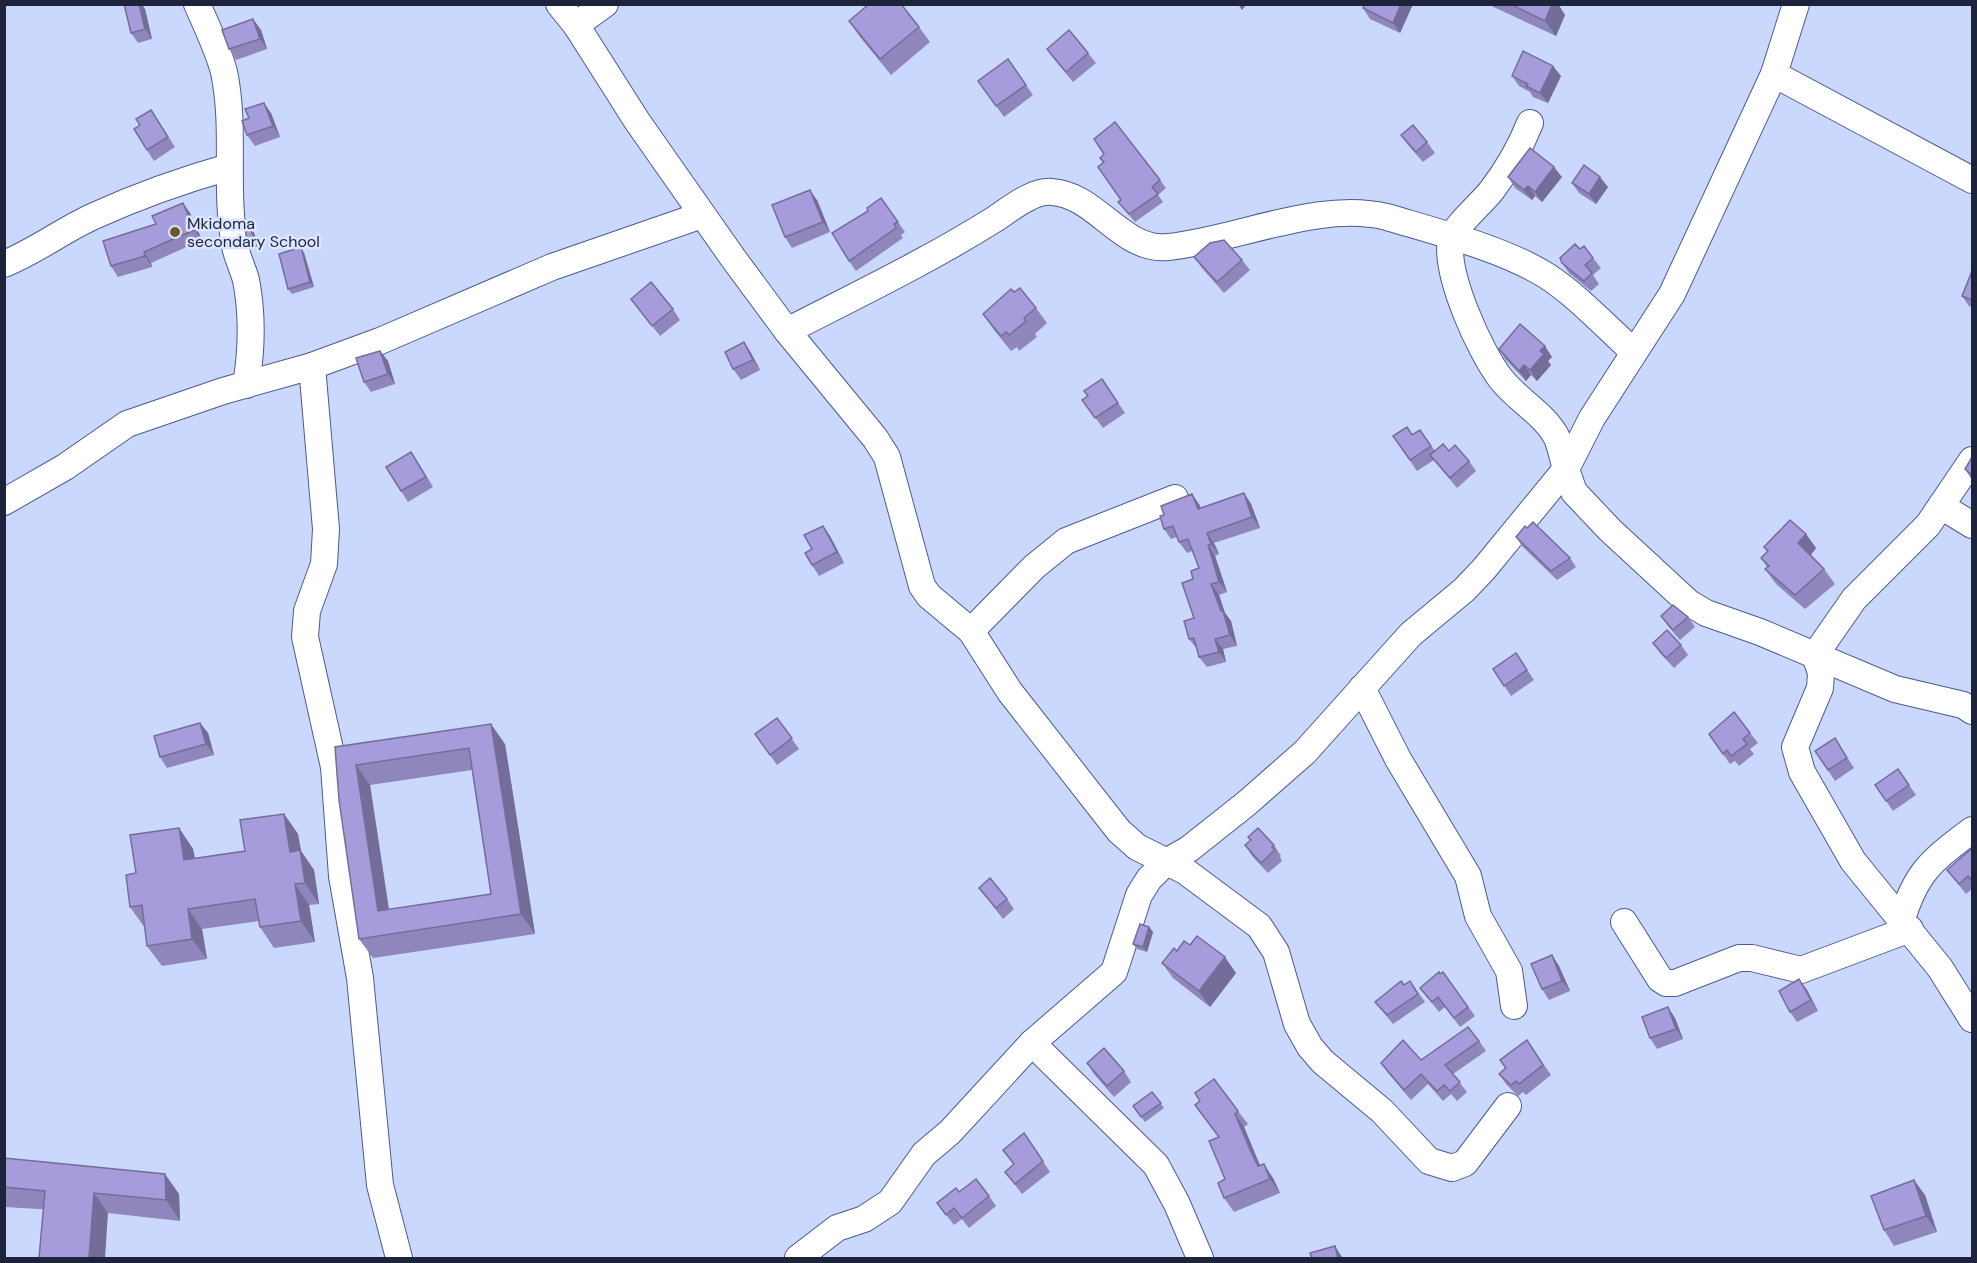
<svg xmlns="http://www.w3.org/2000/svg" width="1977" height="1263" viewBox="0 0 1977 1263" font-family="'DM Sans',sans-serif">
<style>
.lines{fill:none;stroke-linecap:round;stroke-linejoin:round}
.minor-casing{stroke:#4b5a91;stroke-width:28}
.minor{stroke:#fff;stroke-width:26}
.wall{fill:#8f86bc;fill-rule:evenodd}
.shaded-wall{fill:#746d99}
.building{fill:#a69cdb;stroke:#746d99;stroke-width:1.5;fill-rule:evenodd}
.poi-dot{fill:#6b5a28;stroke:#dce5ff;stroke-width:2}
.labels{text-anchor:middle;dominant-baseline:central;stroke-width:5;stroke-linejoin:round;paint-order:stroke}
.poi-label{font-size:16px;fill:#1c233b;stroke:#dce5ff;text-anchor:start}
</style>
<rect width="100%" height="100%" fill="#cbd8fe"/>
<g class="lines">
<g class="minor-casing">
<g id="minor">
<path d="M 197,4 C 207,27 218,49 224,72 C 236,129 224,189 235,246 C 237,257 243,269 246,280 C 253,316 252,349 246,385"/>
<path d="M 559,4 L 576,25 L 637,121 L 733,258 L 787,331 L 875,438 L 887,457 L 922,586 L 929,596 L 971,631 L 1010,692 L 1119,831 L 1137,847 L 1185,871 L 1259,926 L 1276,952 L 1297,1024 L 1310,1047 L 1323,1062 L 1382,1111 L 1429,1161 L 1452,1168 L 1465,1163 L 1508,1106"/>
<path d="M 1796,4 L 1774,74 L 1672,294 L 1592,418 L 1566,469 L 1574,492 L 1610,530 L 1689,603 L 1706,613 L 1760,632 L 1895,689 L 1963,705 L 1972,711"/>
<path d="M 576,25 L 605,4"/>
<path d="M 1774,74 L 1972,180"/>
<path d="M 4,264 C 36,251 63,230 94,216 C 138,196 183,180 229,167"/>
<path d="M 787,331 C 857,295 928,261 995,219 C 1010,209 1033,190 1052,192 C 1097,195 1122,252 1168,247 C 1237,240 1319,200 1387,217 C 1437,232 1504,249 1547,276 C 1579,297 1606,327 1634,352"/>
<path d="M 312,366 L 326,529 L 324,564 L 307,611 L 305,637 L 334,767 L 342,876 L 360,978 L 380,1185 L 399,1258"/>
<path d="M 1972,460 L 1928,525 L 1854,599 L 1815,655 L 1821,673 L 1820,688 L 1795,747 L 1802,772 L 1853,861 L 1940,968 L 1972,1019"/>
<path d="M 4,502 L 65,467 L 127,424 L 223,391 L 312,366 L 380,341 L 552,267 L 702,215"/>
<path d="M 1941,506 L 1972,525"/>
<path d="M 971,631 L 1034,567 L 1066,541 L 1175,498"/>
<path d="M 1362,688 L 1398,759 L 1468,876 L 1478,916 L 1509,971 L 1514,1006"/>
<path d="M 1902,919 C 1917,870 1933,860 1972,830"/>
<path d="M 1624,922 L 1660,979 L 1666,983 L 1675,983 L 1739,958 L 1752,958 L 1801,970 L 1910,929"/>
<path d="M 1032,1043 L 1156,1165 L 1177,1204 L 1200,1258"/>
<path d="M 798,1258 L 837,1228 L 864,1219 L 890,1202 L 924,1154 L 950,1132 L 1032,1043 L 1114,972 L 1139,895 L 1149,879 L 1166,862 L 1189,849 L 1247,803 L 1305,752 L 1411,634 L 1464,590 L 1484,569 L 1566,469 C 1563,459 1561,448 1557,438 C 1545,414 1517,400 1501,379 C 1480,352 1444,273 1451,239 C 1454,227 1483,202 1492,190 C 1508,169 1520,148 1530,123"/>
</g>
</g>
<use href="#minor" class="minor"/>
</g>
<g class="wall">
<path d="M 1365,4 L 1413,4 L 1400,33 L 1370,19 L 1363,8 Z"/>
<path d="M 1487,4 L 1558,4 L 1565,15 L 1556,36 Z"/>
<path d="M 145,9 L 152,39 L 138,43 L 131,33 Z"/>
<path d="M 253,19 L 261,30 L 267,49 L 236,60 L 229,49 Z"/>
<path d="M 849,21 L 919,27 L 930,42 L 891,75 L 860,37 Z"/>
<path d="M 1047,49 L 1088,53 L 1096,63 L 1073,82 L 1054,59 Z"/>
<path d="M 1008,59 L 1033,95 L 1004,117 L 978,81 Z"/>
<path d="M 1512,76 L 1561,76 L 1548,103 L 1533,97 L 1530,92 L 1519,86 Z"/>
<path d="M 151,110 L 175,147 L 154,161 L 147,150 L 140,125 Z"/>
<path d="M 271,113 L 280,137 L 255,146 L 247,135 Z"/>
<path d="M 1401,135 L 1427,142 L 1435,153 L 1423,162 L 1408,145 Z"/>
<path d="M 1100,158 L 1160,180 L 1166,188 L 1158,195 L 1163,202 L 1135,222 L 1118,202 L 1121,200 L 1103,163 Z"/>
<path d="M 1508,177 L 1562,177 L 1542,202 L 1535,196 L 1532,200 L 1515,188 Z"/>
<path d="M 1572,183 L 1608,187 L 1596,204 L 1579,193 Z"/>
<path d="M 881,198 L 905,232 L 901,235 L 903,238 L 856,271 L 849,261 L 868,211 Z"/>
<path d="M 817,200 L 830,232 L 792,248 L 785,237 Z"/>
<path d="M 190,213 L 202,240 L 151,263 L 152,267 L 118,277 L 111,266 Z"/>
<path d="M 250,228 L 254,233 L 258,246 L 251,249 L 248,244 Z"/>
<path d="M 1580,249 L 1593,258 L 1601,268 L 1593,275 L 1599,284 L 1591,291 L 1569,273 L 1562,263 Z"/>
<path d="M 304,253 L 314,287 L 292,294 L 288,289 Z"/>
<path d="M 1194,257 L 1242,260 L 1250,270 L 1224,293 L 1202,268 Z"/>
<path d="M 1972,271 L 1972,307 L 1969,306 L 1962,296 Z"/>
<path d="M 1014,292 L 1036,308 L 1047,323 L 1035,334 L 1037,337 L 1019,351 L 1017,347 L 1011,351 L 994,330 L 983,314 Z"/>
<path d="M 631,299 L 673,309 L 680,320 L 660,336 Z"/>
<path d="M 744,342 L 751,353 L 760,370 L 741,380 L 733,369 Z"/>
<path d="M 1499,349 L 1552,357 L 1548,361 L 1551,365 L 1537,381 L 1531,375 L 1526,381 L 1506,360 Z"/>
<path d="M 380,351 L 388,361 L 395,384 L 371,392 L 364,382 Z"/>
<path d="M 1102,379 L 1125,413 L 1103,428 L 1082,400 L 1088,396 Z"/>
<path d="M 1420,430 L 1435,451 L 1449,451 L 1469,461 L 1476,471 L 1457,488 L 1434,460 L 1417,471 L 1393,436 L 1412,435 Z"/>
<path d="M 1972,457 L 1972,480 L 1965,469 Z"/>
<path d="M 418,463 L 433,487 L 408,502 L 401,491 Z"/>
<path d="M 1244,493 L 1251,504 L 1260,528 L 1214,543 L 1219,554 L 1215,556 L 1227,592 L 1219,595 L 1225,613 L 1231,621 L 1237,646 L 1223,649 L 1226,662 L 1207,667 L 1199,657 L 1197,649 L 1189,639 L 1194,618 L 1193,579 L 1199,568 L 1192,551 L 1187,553 L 1179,542 L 1177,537 L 1171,539 L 1164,529 L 1199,504 L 1201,508 Z"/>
<path d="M 823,526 L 830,536 L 844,563 L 819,576 L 812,565 L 812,549 Z"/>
<path d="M 1806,534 L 1816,548 L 1811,555 L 1824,569 L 1835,584 L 1805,609 L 1776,584 L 1765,569 L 1767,567 L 1761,558 L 1767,552 L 1764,547 Z"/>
<path d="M 1516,537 L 1570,558 L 1576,567 L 1557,580 L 1522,546 Z"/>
<path d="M 1661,616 L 1688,617 L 1695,627 L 1680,640 L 1668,626 Z"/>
<path d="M 1653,643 L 1681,645 L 1688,655 L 1674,668 L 1660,653 Z"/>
<path d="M 1516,653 L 1534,680 L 1511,696 L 1493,669 Z"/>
<path d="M 777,718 L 799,749 L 777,765 L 755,734 Z"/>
<path d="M 200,723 L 208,733 L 214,755 L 167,768 L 160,757 Z"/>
<path d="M 1750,733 L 1758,743 L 1750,749 L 1754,754 L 1739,766 L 1735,761 L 1730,764 L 1709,734 Z"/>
<path d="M 505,744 L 535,934 L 373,958 L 359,939 L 335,747 ZM 472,770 L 491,894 L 389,909 L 370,785 Z"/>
<path d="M 1842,749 L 1854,768 L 1835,781 L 1815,751 Z"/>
<path d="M 1898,769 L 1916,795 L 1893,811 L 1875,785 Z"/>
<path d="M 284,814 L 298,834 L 301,851 L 314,870 L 319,904 L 309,905 L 315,942 L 274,948 L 260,927 L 259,921 L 202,929 L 207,959 L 162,966 L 147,946 L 145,928 L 130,907 L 136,873 L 179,828 L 193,849 L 195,858 L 245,851 Z"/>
<path d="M 1248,837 L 1274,845 L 1281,856 L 1280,857 L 1282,861 L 1268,873 L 1252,856 L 1245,845 L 1250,841 Z"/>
<path d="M 1972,851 L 1972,889 L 1966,894 L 1947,870 Z"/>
<path d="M 979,888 L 1007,899 L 1014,909 L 1003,919 Z"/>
<path d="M 1149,927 L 1153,932 L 1147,952 L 1137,949 L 1133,944 Z"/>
<path d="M 1190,945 L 1236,973 L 1210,1007 L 1173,978 L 1162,963 Z"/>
<path d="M 1552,955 L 1559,966 L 1570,991 L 1549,1000 L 1542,989 Z"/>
<path d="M 1443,972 L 1475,1016 L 1460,1027 L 1445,1007 L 1439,1012 L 1420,988 Z"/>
<path d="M 1799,979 L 1807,990 L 1818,1011 L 1797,1022 L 1790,1012 Z"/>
<path d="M 1410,981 L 1425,1002 L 1393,1024 L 1375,1002 Z"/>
<path d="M 1675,1018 L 1683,1039 L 1657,1049 L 1650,1038 Z"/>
<path d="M 1527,1040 L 1551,1075 L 1526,1095 L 1523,1092 L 1518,1096 L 1506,1084 L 1499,1074 L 1505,1068 L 1500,1060 Z"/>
<path d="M 1479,1041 L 1486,1051 L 1453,1074 L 1467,1092 L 1457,1101 L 1451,1094 L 1443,1101 L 1428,1084 L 1411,1100 L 1388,1073 L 1381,1063 L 1421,1060 Z"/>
<path d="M 1087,1063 L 1124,1071 L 1131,1082 L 1114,1097 L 1094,1074 Z"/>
<path d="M 1152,1092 L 1164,1108 L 1145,1122 L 1133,1106 Z"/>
<path d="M 1195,1105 L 1238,1111 L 1248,1124 L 1244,1127 L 1260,1165 L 1273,1178 L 1280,1193 L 1234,1212 L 1224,1198 L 1225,1179 L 1219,1137 Z"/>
<path d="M 1024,1133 L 1050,1172 L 1022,1194 L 1005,1172 L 1014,1164 L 1003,1150 Z"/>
<path d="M 4,1158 L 179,1194 L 180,1221 L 108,1213 L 4,1207 Z"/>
<path d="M 1925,1195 L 1937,1232 L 1894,1246 L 1884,1230 Z"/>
<path d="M 989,1196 L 996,1206 L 969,1228 L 962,1219 L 954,1225 L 937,1203 Z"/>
</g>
<g class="shaded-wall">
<path d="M 139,4 L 142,4 L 145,9 L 152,39 L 145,29 Z"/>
<path d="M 1238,4 L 1247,4 L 1242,10 Z"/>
<path d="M 1401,4 L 1413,4 L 1400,33 L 1393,23 Z"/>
<path d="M 1552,4 L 1558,4 L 1565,15 L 1556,36 L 1545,21 Z"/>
<path d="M 253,19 L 261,30 L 267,49 L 260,39 Z"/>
<path d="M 1553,66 L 1561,76 L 1548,103 L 1540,93 Z"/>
<path d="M 264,103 L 271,113 L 280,137 L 273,126 Z"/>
<path d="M 1554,167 L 1562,177 L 1542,202 L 1535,192 Z"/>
<path d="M 1600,177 L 1608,187 L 1596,204 L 1589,194 Z"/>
<path d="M 1528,186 L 1535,196 L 1532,200 L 1524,190 Z"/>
<path d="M 810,190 L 817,200 L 830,232 L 823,222 Z"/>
<path d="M 183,203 L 190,213 L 202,240 L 194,230 Z"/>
<path d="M 250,228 L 254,233 L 258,246 L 255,241 Z"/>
<path d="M 301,247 L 304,253 L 314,287 L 310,282 Z"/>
<path d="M 144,252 L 151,263 L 152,267 L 145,256 Z"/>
<path d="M 744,342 L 751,353 L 760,370 L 753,360 Z"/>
<path d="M 1545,346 L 1552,357 L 1548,361 L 1551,365 L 1537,381 L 1530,370 L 1540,351 Z"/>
<path d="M 380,351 L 388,361 L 395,384 L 388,374 Z"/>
<path d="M 1524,365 L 1531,375 L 1526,381 L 1519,371 Z"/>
<path d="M 411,452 L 418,463 L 433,487 L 426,477 Z"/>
<path d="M 1244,493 L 1251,504 L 1260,528 L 1252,517 Z"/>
<path d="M 1192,494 L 1199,504 L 1205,519 L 1198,509 Z"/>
<path d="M 823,526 L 830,536 L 844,563 L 837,552 Z"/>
<path d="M 1207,533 L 1214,543 L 1219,554 L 1211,544 Z"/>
<path d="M 1806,534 L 1816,548 L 1809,557 L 1798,543 Z"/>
<path d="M 1208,545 L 1215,556 L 1227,592 L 1219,582 Z"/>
<path d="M 1211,584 L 1219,595 L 1225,613 L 1231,621 L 1237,646 L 1230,635 Z"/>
<path d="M 1215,639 L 1223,649 L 1226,662 L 1219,652 Z"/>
<path d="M 200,723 L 208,733 L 214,755 L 206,744 Z"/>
<path d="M 491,724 L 505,744 L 535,934 L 521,914 Z"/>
<path d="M 356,765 L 370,785 L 392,931 L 378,911 Z"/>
<path d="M 284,814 L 298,834 L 301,851 L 314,870 L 319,904 L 305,883 L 290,852 Z"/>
<path d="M 179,828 L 193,849 L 198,880 L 184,860 Z"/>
<path d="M 295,884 L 309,905 L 315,942 L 301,921 Z"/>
<path d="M 188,909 L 202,929 L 207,959 L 192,939 Z"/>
<path d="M 1149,927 L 1153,932 L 1147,952 L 1143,947 Z"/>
<path d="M 1552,955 L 1559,966 L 1570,991 L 1562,981 Z"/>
<path d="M 1225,957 L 1236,973 L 1210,1007 L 1199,991 Z"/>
<path d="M 1799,979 L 1807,990 L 1818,1011 L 1811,1000 Z"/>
<path d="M 1668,1007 L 1675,1018 L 1683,1039 L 1676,1029 Z"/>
<path d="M 1235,1114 L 1244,1127 L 1260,1166 L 1258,1166 Z"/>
<path d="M 1264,1164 L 1273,1178 L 1280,1193 L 1270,1179 Z"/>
<path d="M 165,1174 L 179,1194 L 180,1221 L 166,1200 Z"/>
<path d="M 1914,1180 L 1925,1195 L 1937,1232 L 1926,1216 Z"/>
<path d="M 94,1193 L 108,1213 L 105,1258 L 89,1258 Z"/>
<path d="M 1335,1246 L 1342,1257 L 1342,1258 L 1338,1258 Z"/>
</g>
<g class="building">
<path d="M 124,4 L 139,4 L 145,29 L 131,33 Z"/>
<path d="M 869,4 L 901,4 L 919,27 L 880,59 L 849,21 Z"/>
<path d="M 1365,4 L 1401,4 L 1393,23 L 1363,8 Z"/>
<path d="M 1510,4 L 1552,4 L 1545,21 Z"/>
<path d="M 253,19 L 260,39 L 229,49 L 222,30 Z"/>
<path d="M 1069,30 L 1088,53 L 1066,72 L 1047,49 Z"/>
<path d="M 1523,51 L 1553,66 L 1540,93 L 1526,86 L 1528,84 L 1512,76 Z"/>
<path d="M 1008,59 L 1026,85 L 996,106 L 978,81 Z"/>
<path d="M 264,103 L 273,126 L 247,135 L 242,121 L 249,118 L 245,109 Z"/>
<path d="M 151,110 L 168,137 L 147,150 L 134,129 L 140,125 L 136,119 Z"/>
<path d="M 1115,122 L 1160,180 L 1152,187 L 1158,194 L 1129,214 L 1118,202 L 1121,200 L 1098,167 L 1104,162 L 1100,158 L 1104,154 L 1094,139 Z"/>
<path d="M 1413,125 L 1427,142 L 1416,152 L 1401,135 Z"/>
<path d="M 1530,148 L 1554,167 L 1535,192 L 1528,186 L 1524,190 L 1508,177 Z"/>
<path d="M 1584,165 L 1600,177 L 1589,194 L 1572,183 Z"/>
<path d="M 810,190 L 823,222 L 785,237 L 772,205 Z"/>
<path d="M 881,198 L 898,222 L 894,224 L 896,228 L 849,261 L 832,233 L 868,211 L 867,208 Z"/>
<path d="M 183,203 L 194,230 L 144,252 L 145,256 L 111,266 L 103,241 L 156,224 L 152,216 Z"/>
<path d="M 250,228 L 255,241 L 248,244 L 245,230 Z"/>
<path d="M 1224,240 L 1242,260 L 1217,282 L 1194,257 L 1210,243 Z"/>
<path d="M 1575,244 L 1580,249 L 1584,246 L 1593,258 L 1585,265 L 1592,273 L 1584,281 L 1562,263 L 1560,258 Z"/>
<path d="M 301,247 L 310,282 L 288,289 L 279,254 Z"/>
<path d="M 1972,271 L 1972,300 L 1962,296 Z"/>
<path d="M 651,282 L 673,309 L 652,326 L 631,299 Z"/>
<path d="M 1020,288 L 1036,308 L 1024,318 L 1026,321 L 1009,335 L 1006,332 L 1001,336 L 983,314 L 1011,289 L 1014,292 Z"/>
<path d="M 1520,324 L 1545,346 L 1540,351 L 1544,354 L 1530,370 L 1524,365 L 1519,371 L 1499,349 Z"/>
<path d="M 744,342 L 753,360 L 733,369 L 725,352 Z"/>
<path d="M 380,351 L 388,374 L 364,382 L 356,358 Z"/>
<path d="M 1102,379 L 1118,403 L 1095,418 L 1082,400 L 1088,396 L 1084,391 Z"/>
<path d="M 1407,427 L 1412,435 L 1420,430 L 1431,446 L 1410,460 L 1393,436 Z"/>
<path d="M 1443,444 L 1449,451 L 1455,445 L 1469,461 L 1450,478 L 1430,455 Z"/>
<path d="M 411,452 L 426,477 L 401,491 L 386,467 Z"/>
<path d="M 1972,457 L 1972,475 L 1965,469 Z"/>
<path d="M 1244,493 L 1252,517 L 1207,533 L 1211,544 L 1208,545 L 1219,582 L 1211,584 L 1221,611 L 1223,611 L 1230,635 L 1215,639 L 1219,652 L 1199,657 L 1194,638 L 1189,639 L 1184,621 L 1194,618 L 1182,583 L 1193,579 L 1191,571 L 1199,568 L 1188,539 L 1179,542 L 1173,526 L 1164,529 L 1160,516 L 1164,515 L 1161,506 L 1192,494 L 1198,509 Z"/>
<path d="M 1790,520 L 1806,534 L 1798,543 L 1824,569 L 1795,595 L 1765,569 L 1769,566 L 1761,558 L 1768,551 L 1764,547 Z"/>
<path d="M 1533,522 L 1570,558 L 1551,571 L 1516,537 L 1525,526 L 1527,528 Z"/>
<path d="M 823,526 L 837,552 L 812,565 L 805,553 L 812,549 L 804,535 Z"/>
<path d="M 1673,605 L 1688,617 L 1673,630 L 1661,616 Z"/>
<path d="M 1667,630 L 1681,645 L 1666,658 L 1653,643 Z"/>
<path d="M 1516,653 L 1527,670 L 1504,686 L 1493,669 Z"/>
<path d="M 1734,712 L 1750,733 L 1743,739 L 1747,744 L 1731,756 L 1727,750 L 1723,754 L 1709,734 Z"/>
<path d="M 777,718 L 792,738 L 770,755 L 755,734 Z"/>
<path d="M 200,723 L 206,744 L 160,757 L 154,736 Z"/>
<path d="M 491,724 L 521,914 L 359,939 L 339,800 L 335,747 ZM 469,748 L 491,894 L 378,911 L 356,765 Z"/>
<path d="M 1835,738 L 1847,758 L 1828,770 L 1815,751 Z"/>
<path d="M 1898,769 L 1909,785 L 1886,801 L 1875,785 Z"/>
<path d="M 284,814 L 290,852 L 300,850 L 305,883 L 295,884 L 301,921 L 260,927 L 255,899 L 188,909 L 192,939 L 147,946 L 142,905 L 130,907 L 126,875 L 136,873 L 130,835 L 179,828 L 184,860 L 245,851 L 240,820 Z"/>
<path d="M 1258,828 L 1274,845 L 1272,847 L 1275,850 L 1261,863 L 1245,845 L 1251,840 L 1248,837 Z"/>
<path d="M 1971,849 L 1972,851 L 1972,877 L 1970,879 L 1968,876 L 1959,884 L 1947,870 Z"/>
<path d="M 990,878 L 1007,899 L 996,908 L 979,888 Z"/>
<path d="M 1140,924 L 1149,927 L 1143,947 L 1133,944 Z"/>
<path d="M 1197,936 L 1225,957 L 1199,991 L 1162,963 L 1174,948 L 1177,951 L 1184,941 L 1190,945 Z"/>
<path d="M 1552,955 L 1562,981 L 1542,989 L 1531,964 Z"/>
<path d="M 1439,972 L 1440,974 L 1443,972 L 1468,1007 L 1454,1018 L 1438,997 L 1432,1002 L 1420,988 Z"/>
<path d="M 1799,979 L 1811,1000 L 1790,1012 L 1779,991 Z"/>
<path d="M 1401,981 L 1404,985 L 1410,981 L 1418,994 L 1387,1015 L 1375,1002 Z"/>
<path d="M 1668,1007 L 1676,1029 L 1650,1038 L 1642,1017 Z"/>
<path d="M 1468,1027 L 1479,1041 L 1445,1065 L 1460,1082 L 1450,1091 L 1444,1085 L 1437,1091 L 1421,1074 L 1404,1090 L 1381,1063 L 1403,1040 L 1421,1060 Z"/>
<path d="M 1527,1040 L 1543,1065 L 1519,1084 L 1516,1081 L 1511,1085 L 1499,1074 L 1506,1068 L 1500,1060 Z"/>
<path d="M 1104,1048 L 1124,1071 L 1107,1086 L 1087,1063 Z"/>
<path d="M 1214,1079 L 1238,1111 L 1235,1114 L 1251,1152 L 1258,1166 L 1264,1164 L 1270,1179 L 1224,1198 L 1218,1183 L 1225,1179 L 1209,1141 L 1219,1137 L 1195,1105 L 1200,1101 L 1195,1093 Z"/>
<path d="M 1152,1092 L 1161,1103 L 1141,1117 L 1133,1106 Z"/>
<path d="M 1024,1133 L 1043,1161 L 1015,1184 L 1005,1172 L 1014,1164 L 1003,1150 Z"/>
<path d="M 4,1158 L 165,1174 L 166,1200 L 94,1193 L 89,1258 L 39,1258 L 45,1191 L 4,1187 Z"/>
<path d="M 976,1179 L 989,1196 L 962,1218 L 954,1208 L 946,1215 L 937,1203 L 956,1188 L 959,1192 Z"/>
<path d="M 1914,1180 L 1926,1216 L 1884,1230 L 1871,1196 Z"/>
<path d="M 1335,1246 L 1338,1258 L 1312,1258 L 1310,1253 Z"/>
</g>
<circle class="poi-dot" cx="175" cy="232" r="6"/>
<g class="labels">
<g class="poi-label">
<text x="187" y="223">Mkidoma<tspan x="187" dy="18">secondary School</tspan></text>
</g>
</g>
<rect width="1977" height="1263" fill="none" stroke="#1c233b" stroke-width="12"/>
</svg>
